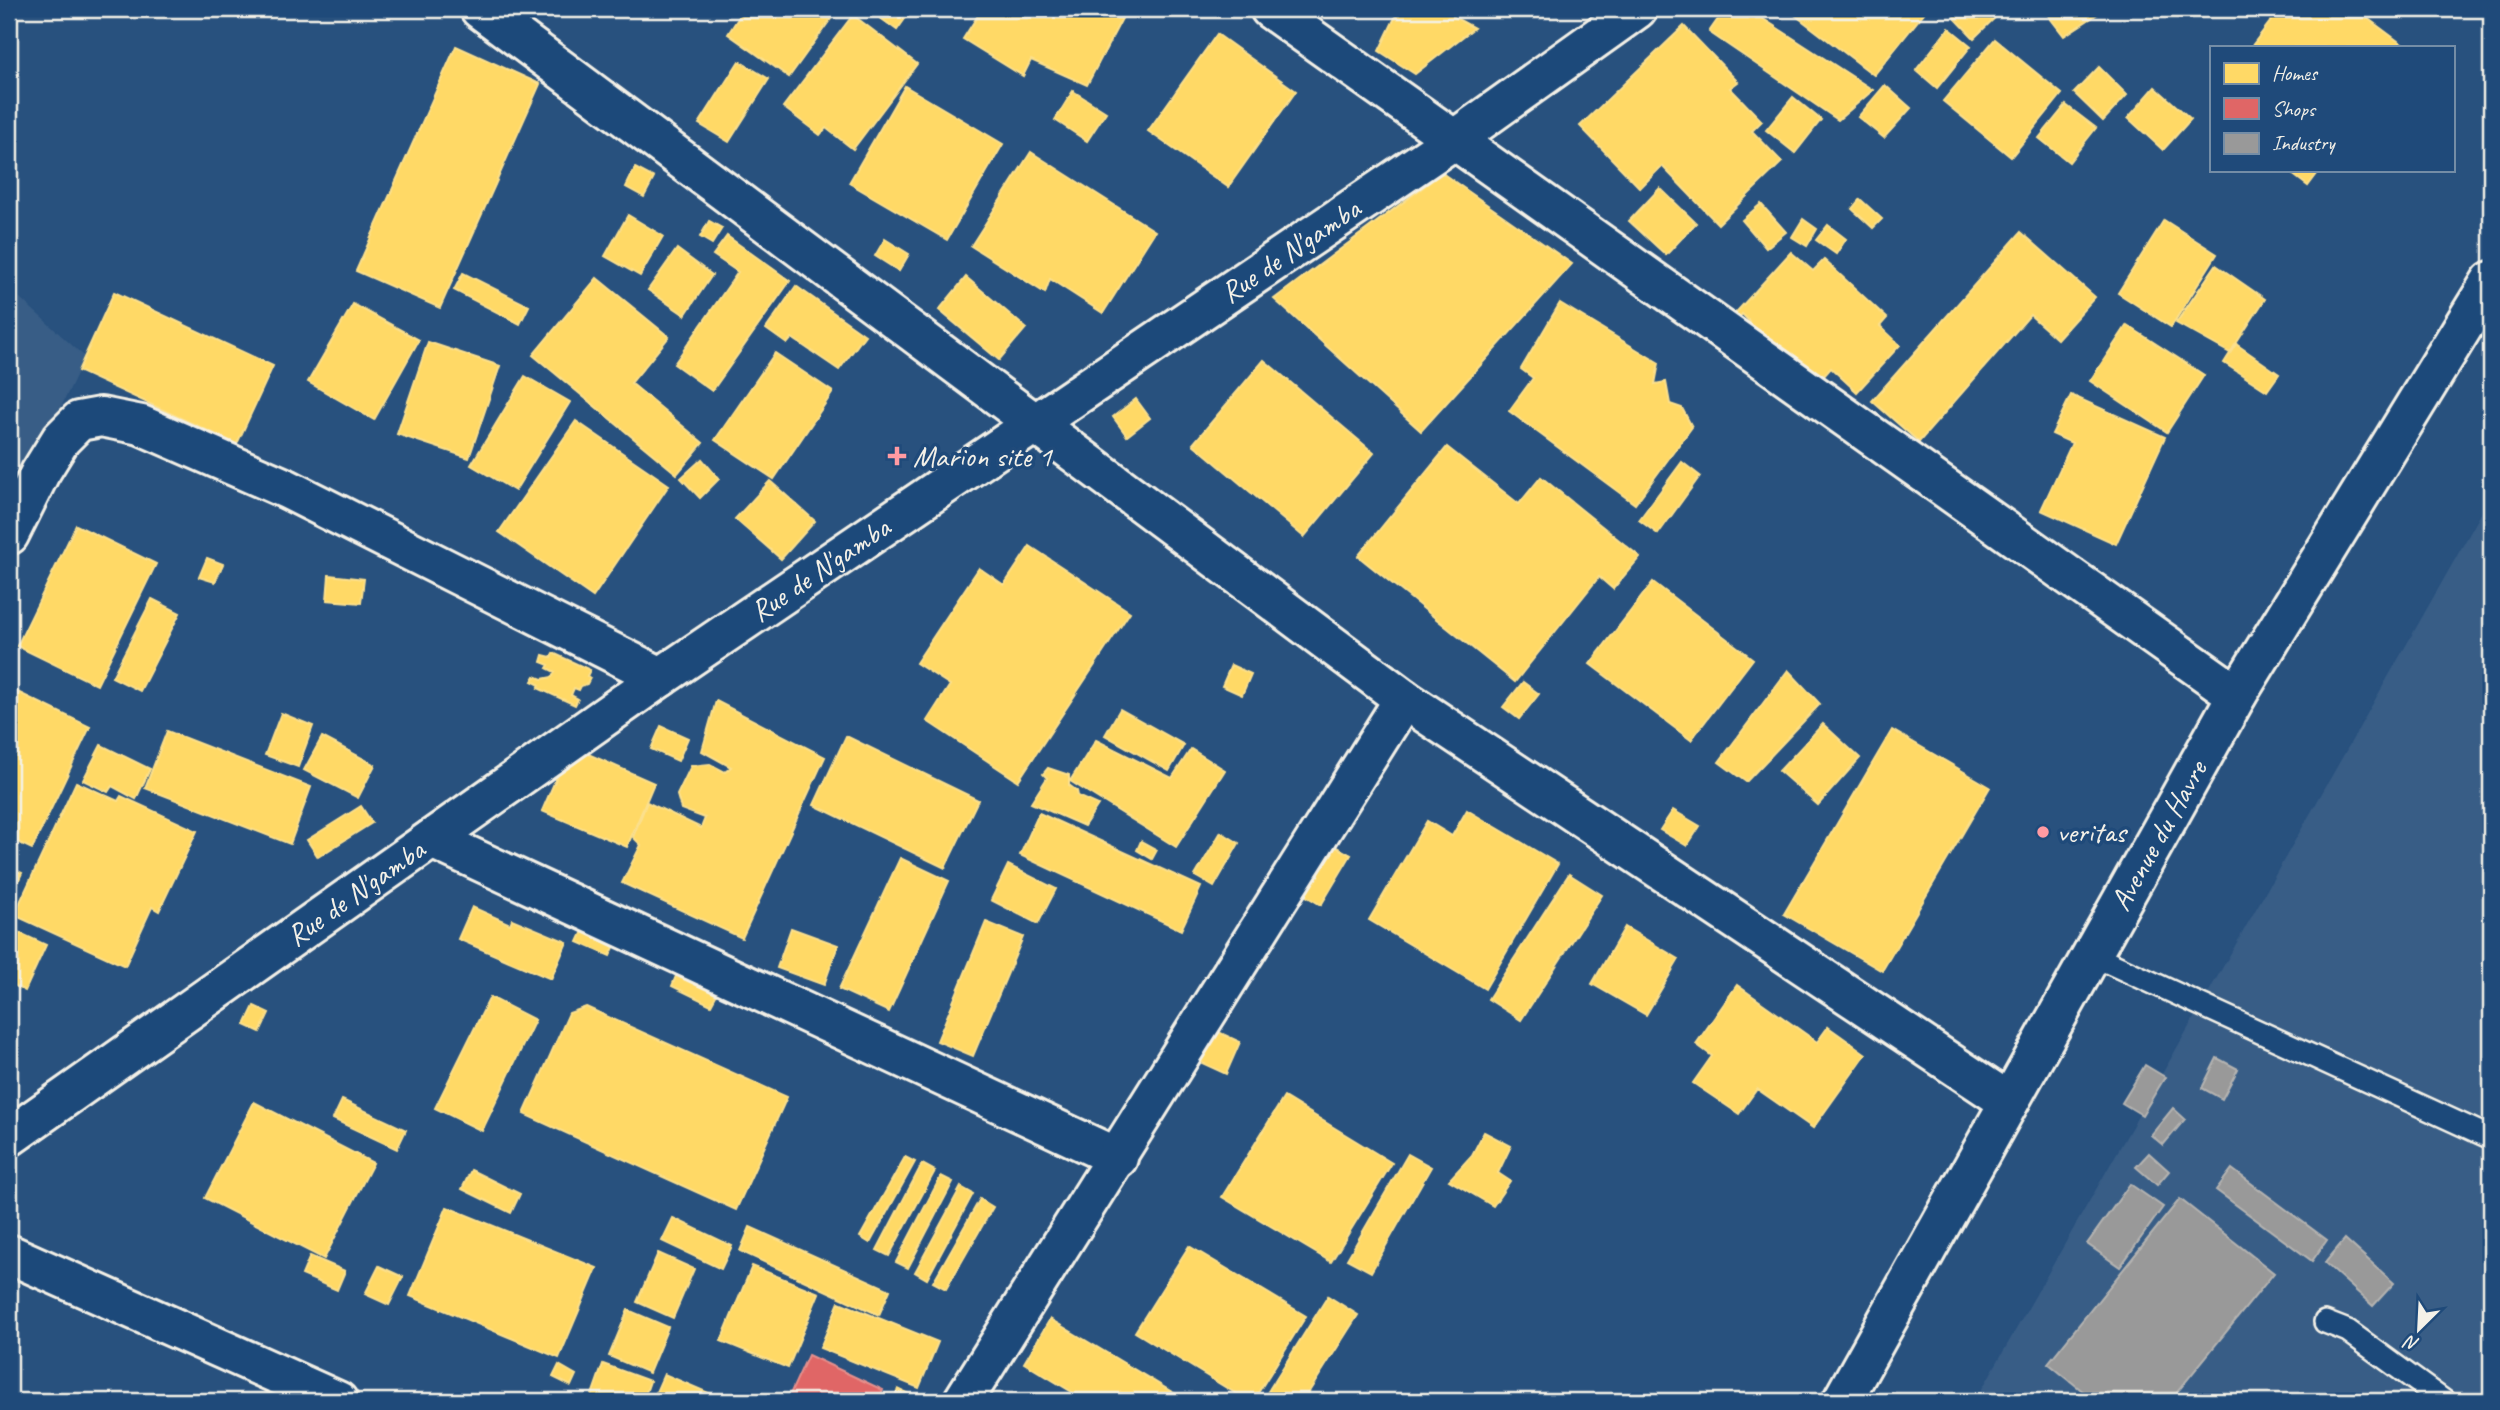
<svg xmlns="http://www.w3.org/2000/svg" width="2500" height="1410" viewBox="0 0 2500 1410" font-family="Caveat,sans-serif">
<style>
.built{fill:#375d86}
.homes{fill:#ffd966;stroke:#fce08d;stroke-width:2}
.shops{fill:#e06666;stroke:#e6908d;stroke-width:2}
.industry{fill:#999;stroke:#b4b3b1;stroke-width:2}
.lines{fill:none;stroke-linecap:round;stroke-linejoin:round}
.lane-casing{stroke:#f4f1e8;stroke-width:26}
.street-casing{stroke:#f4f1e8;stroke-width:44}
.secondary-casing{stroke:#f4f1e8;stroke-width:44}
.lane{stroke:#1f4a7a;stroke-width:21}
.street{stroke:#1f4a7a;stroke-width:38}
.secondary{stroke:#1f4a7a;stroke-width:38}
.poi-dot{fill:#ff9aa2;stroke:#1f4a7a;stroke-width:2.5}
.labels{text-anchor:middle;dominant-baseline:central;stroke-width:7;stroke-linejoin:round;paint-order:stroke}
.street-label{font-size:30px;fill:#f4f1e8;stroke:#1f4a7a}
.poi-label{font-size:30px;fill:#f4f1e8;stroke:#1f4a7a;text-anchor:start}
</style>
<rect width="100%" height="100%" fill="#28517e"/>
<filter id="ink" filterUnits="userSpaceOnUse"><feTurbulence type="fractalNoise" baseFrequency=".0143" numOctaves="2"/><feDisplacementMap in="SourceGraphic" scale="14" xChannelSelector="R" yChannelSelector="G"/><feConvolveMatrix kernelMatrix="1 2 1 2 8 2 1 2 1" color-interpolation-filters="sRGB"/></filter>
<g filter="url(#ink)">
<g class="built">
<path d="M 9,288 L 85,357 L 9,516 Z"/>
<path d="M 2491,496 L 2491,1401 L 1975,1401 L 2162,1074 Z"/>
</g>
<g class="homes">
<path d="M 744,9 L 838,9 L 789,77 L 728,34 Z"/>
<path d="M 868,9 L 912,9 L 897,30 Z"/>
<path d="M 982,9 L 1127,9 L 1087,85 L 1031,60 L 1023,76 L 963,39 Z"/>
<path d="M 1399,9 L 1444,9 L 1445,12 L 1474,28 L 1415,74 L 1379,51 Z"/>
<path d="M 1725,9 L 1748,9 L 1873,90 L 1838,120 L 1709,32 Z"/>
<path d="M 1787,9 L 1918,9 L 1924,13 L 1874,75 Z"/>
<path d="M 1963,9 L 2004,9 L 1974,38 L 1954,17 Z"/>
<path d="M 2043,9 L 2105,9 L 2064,36 Z"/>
<path d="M 2280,9 L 2355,9 L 2406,47 L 2251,47 Z"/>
<path d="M 853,15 L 917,64 L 853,149 L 826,128 L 820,135 L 783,107 Z"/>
<path d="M 1684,26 L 1738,82 L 1730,88 L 1762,121 L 1752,131 L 1782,162 L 1718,224 L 1662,166 L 1640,188 L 1580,126 Z"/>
<path d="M 1949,28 L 1971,46 L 1937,88 L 1916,70 Z"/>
<path d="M 1217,34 L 1296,91 L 1228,187 L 1148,131 Z"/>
<path d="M 1995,39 L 2062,94 L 2011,157 L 1943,101 Z"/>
<path d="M 456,46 L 540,84 L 440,308 L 356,271 Z"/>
<path d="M 739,61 L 769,79 L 729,142 L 699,124 Z"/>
<path d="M 2099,67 L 2127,95 L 2103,121 L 2074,93 Z"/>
<path d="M 1885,85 L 1911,108 L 1884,138 L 1858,117 Z"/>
<path d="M 905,86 L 1003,144 L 947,240 L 849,183 Z"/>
<path d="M 2155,87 L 2191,119 L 2163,150 L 2128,118 Z"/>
<path d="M 1073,91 L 1106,112 L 1087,141 L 1055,120 Z"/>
<path d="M 1793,97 L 1821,120 L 1795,153 L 1766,130 Z"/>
<path d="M 2066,105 L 2096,128 L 2069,162 L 2039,138 Z"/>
<path d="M 1031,152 L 1155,231 L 1103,313 L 1050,279 L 1045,293 L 971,246 Z"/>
<path d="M 635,168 L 654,178 L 644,197 L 626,187 Z"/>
<path d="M 2287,170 L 2320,170 L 2308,186 Z"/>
<path d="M 1442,173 L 1572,264 L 1421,431 L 1274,299 Z"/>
<path d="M 1660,188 L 1696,223 L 1666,255 L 1629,221 Z"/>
<path d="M 1860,199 L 1882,219 L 1873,228 L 1852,209 Z"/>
<path d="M 1761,204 L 1786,232 L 1766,248 L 1742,220 Z"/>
<path d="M 628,215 L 663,236 L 640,276 L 605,256 Z"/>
<path d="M 1803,219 L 1817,229 L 1807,246 L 1792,237 Z"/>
<path d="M 2164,220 L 2217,254 L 2171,327 L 2118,293 Z"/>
<path d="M 709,221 L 722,228 L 712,244 L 700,237 Z"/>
<path d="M 1828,225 L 1846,239 L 1836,254 L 1816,240 Z"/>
<path d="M 2021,232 L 2095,297 L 2057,339 L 2030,315 L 1919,442 L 1872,401 Z"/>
<path d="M 727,236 L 790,281 L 712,391 L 674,364 L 738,272 L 713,255 Z"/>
<path d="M 885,239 L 909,254 L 899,271 L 875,256 Z"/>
<path d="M 677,249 L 712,275 L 685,315 L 648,290 Z"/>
<path d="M 1791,252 L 1813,271 L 1824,260 L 1887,318 L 1880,326 L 1900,345 L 1857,392 L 1831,368 L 1813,388 L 1745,327 L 1750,322 L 1742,314 L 1734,323 L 1730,319 Z"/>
<path d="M 2216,265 L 2265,299 L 2230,353 L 2176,323 Z"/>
<path d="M 463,273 L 529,306 L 520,324 L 454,290 Z"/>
<path d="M 966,277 L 1026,328 L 999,360 L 939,310 Z"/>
<path d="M 597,278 L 669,337 L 631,383 L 703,443 L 677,474 L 533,355 Z"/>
<path d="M 796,286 L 865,335 L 839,370 L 792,338 L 787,344 L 766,329 Z"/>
<path d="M 114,292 L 273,366 L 237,444 L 78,371 Z"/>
<path d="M 1560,303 L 1659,363 L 1655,384 L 1666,382 L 1670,404 L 1682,408 L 1692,427 L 1635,504 L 1509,411 L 1533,378 L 1521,369 Z"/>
<path d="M 353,304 L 419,340 L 374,420 L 308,382 Z"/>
<path d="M 2127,325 L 2204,375 L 2167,432 L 2090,381 Z"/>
<path d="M 428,342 L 500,366 L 469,458 L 397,434 Z"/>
<path d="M 2236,344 L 2279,374 L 2267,391 L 2224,363 Z"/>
<path d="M 775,353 L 833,392 L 774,479 L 715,440 Z"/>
<path d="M 1264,360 L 1374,453 L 1304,537 L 1193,444 Z"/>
<path d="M 525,376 L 570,402 L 515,491 L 471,465 Z"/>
<path d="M 2071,395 L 2165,437 L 2116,544 L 2041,510 L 2072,443 L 2052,434 Z"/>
<path d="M 1136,399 L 1150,418 L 1127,436 L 1113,417 Z"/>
<path d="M 576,421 L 669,485 L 593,597 L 499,532 Z"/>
<path d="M 1447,447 L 1519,504 L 1541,477 L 1640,557 L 1613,589 L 1599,577 L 1515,682 L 1358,556 Z"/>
<path d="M 702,459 L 719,479 L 700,498 L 681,478 Z"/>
<path d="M 1682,462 L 1700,476 L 1658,534 L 1639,520 Z"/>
<path d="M 770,481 L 815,521 L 781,559 L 735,519 Z"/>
<path d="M 76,525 L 156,564 L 97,685 L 17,646 Z"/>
<path d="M 1030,546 L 1130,612 L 1018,781 L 927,721 L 950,685 L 916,663 L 979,568 L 1004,585 Z"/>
<path d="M 207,558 L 223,564 L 215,582 L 199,577 Z"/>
<path d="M 329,575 L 364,579 L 361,603 L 327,600 Z"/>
<path d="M 1653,582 L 1753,659 L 1691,740 L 1590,664 Z"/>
<path d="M 152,599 L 180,613 L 140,691 L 112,677 Z"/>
<path d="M 553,653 L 590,670 L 587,676 L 590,678 L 587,684 L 581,686 L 579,690 L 574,688 L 571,695 L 578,699 L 575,705 L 538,688 L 540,685 L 532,681 L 535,676 L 542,679 L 552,677 L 555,672 L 547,668 L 549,665 L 541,662 L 543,655 L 551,657 Z"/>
<path d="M 1231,665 L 1251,674 L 1242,695 L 1222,686 Z"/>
<path d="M 1788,670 L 1820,704 L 1746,782 L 1719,762 Z"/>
<path d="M 1523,682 L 1539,694 L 1519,719 L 1503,707 Z"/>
<path d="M 9,688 L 90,727 L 32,849 L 9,838 Z"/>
<path d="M 716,701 L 825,757 L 742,938 L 622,883 L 641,845 L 633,837 L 647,802 L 701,828 L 705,818 L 681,809 L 677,795 L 691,766 L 710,764 L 725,772 L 731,767 L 702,751 Z"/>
<path d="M 1120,709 L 1184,745 L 1169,771 L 1105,735 Z"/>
<path d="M 281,713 L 313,726 L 298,767 L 265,755 Z"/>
<path d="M 1823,724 L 1860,758 L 1818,805 L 1779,771 Z"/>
<path d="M 661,726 L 688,738 L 678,761 L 651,749 Z"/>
<path d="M 1892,730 L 1990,787 L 1882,971 L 1784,914 Z"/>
<path d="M 167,731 L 311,787 L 290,844 L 145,788 Z"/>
<path d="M 846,736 L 978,800 L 945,868 L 814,805 Z"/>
<path d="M 322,737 L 375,765 L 358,798 L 304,770 Z"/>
<path d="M 1096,740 L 1172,778 L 1191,749 L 1225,770 L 1176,847 L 1070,781 Z"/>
<path d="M 101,745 L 150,769 L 136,799 L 112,786 L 108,792 L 83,780 Z"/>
<path d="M 570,746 L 654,783 L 627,847 L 542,811 Z"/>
<path d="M 1048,768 L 1069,775 L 1069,785 L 1077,791 L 1078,796 L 1098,805 L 1084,826 L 1031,803 L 1047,778 L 1043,774 Z"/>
<path d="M 76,782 L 118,801 L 121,796 L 197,831 L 159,911 L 152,907 L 125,966 L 14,915 Z"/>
<path d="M 361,806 L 372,823 L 318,857 L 307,840 Z"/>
<path d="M 1467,810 L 1558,864 L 1485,989 L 1369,920 L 1427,821 L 1452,836 Z"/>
<path d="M 1673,810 L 1700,826 L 1687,846 L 1660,830 Z"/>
<path d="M 1039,813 L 1201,887 L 1181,930 L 1020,855 Z"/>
<path d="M 1221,832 L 1239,843 L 1214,887 L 1195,876 Z"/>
<path d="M 1141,841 L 1157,850 L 1152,859 L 1137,850 Z"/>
<path d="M 1327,842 L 1351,855 L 1321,905 L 1298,891 Z"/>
<path d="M 900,858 L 949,881 L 889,1012 L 839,989 Z"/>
<path d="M 1008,865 L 1056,889 L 1038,924 L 991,900 Z"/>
<path d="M 9,867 L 22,873 L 9,901 Z"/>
<path d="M 1569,874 L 1602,895 L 1521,1020 L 1488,999 Z"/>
<path d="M 472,907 L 510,924 L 512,919 L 567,942 L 551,979 L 458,939 Z"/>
<path d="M 986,922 L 1023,937 L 973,1056 L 937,1041 Z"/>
<path d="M 1625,927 L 1679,959 L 1646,1015 L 1592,984 Z"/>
<path d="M 9,928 L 46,945 L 25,991 L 9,983 Z"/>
<path d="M 791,928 L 838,945 L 824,985 L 777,968 Z"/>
<path d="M 584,929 L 616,943 L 610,956 L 578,942 Z"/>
<path d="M 678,971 L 719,990 L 711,1005 L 672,986 Z"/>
<path d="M 1737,985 L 1817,1042 L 1828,1027 L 1866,1054 L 1813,1128 L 1757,1089 L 1739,1114 L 1693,1083 L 1712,1056 L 1696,1044 Z"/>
<path d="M 490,997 L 535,1020 L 482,1131 L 435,1108 Z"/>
<path d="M 254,1006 L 269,1013 L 260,1032 L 245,1025 Z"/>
<path d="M 586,1007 L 787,1097 L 736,1210 L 524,1114 L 569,1013 Z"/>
<path d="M 1214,1030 L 1240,1042 L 1226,1074 L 1200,1062 Z"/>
<path d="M 1284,1097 L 1392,1163 L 1331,1262 L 1222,1197 Z"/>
<path d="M 342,1100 L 406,1130 L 397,1149 L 333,1119 Z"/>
<path d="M 254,1102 L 373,1163 L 324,1259 L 205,1198 Z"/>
<path d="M 1484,1132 L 1511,1146 L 1498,1173 L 1510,1181 L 1493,1206 L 1449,1180 L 1472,1155 Z"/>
<path d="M 1408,1154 L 1431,1167 L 1371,1272 L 1347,1259 Z"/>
<path d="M 905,1157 L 915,1162 L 870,1243 L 860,1237 Z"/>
<path d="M 922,1164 L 935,1171 L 889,1256 L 877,1250 Z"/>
<path d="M 471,1170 L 520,1194 L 511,1213 L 462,1189 Z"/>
<path d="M 941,1176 L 953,1182 L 908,1268 L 896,1262 Z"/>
<path d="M 961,1187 L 973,1194 L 927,1279 L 915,1272 Z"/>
<path d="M 980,1199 L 993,1207 L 946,1289 L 933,1282 Z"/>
<path d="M 447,1207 L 597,1268 L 559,1358 L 410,1296 Z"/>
<path d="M 673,1218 L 732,1246 L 721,1269 L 662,1241 Z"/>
<path d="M 750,1227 L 890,1290 L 879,1315 L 740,1251 Z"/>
<path d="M 1189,1246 L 1306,1316 L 1253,1401 L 1248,1401 L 1135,1332 Z"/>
<path d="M 658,1253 L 694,1269 L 673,1318 L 637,1302 Z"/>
<path d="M 310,1256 L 345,1271 L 337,1290 L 302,1275 Z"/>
<path d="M 379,1266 L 403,1277 L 389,1305 L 365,1294 Z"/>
<path d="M 752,1266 L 819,1293 L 788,1368 L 721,1341 Z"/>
<path d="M 1328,1296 L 1358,1315 L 1303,1401 L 1262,1401 Z"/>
<path d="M 839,1302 L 938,1342 L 919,1388 L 820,1348 Z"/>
<path d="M 628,1310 L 668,1327 L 649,1373 L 609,1356 Z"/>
<path d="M 1050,1319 L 1187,1401 L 1087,1401 L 1024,1363 Z"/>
<path d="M 603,1364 L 650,1381 L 643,1401 L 599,1401 L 591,1398 Z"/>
<path d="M 559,1365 L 576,1375 L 571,1386 L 553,1377 Z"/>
<path d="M 664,1374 L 727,1401 L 652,1401 Z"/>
<path d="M 898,1389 L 923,1401 L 893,1401 Z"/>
</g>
<path class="shops" d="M 808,1355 L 883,1390 L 878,1401 L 787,1401 Z"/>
<g class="industry">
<path d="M 2217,1058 L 2238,1069 L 2222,1099 L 2202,1088 Z"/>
<path d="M 2145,1065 L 2165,1077 L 2142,1115 L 2122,1103 Z"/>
<path d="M 2173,1108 L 2185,1119 L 2163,1145 L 2151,1135 Z"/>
<path d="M 2149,1153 L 2169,1171 L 2157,1185 L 2136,1167 Z"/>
<path d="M 2232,1169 L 2327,1240 L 2312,1261 L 2216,1190 Z"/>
<path d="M 2130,1184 L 2163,1207 L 2120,1267 L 2087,1244 Z"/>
<path d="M 2180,1199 L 2274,1273 L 2170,1401 L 2095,1401 L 2048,1363 Z"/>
<path d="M 2345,1239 L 2394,1283 L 2373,1306 L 2325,1263 Z"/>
</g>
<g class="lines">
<g class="lane-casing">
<g id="lane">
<path d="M 2092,955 L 2491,1138"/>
<path d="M 2325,1322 L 2348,1331 L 2444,1401"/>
</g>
</g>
<g class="street-casing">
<g id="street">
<path d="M 480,9 L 1404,699 L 2009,1102"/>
<path d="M 1270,9 L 2237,695"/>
<path d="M 9,535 L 40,473 L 61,439 L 79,421 L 101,417 L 141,425 L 287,489 L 661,677"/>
<path d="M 432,839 L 1118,1158"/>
<path id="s1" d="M 9,1137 L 661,677 L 1455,139 L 1637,9"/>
<path d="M 963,1401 L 1404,699"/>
</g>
</g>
<g class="secondary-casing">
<g id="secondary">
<path d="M 9,1254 L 338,1401"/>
<path id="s2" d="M 1842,1401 L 2237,695 L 2491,281"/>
</g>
</g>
<use href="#lane" class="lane"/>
<use href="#street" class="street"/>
<use href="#secondary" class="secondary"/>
</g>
</g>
<g class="poi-dot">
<path d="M893.5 445.5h7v7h7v7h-7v7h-7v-7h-7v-7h7z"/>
<circle cx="2043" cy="832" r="7"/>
</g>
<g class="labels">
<g class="street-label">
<text stroke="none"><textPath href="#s1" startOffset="1558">Rue de N'gamba</textPath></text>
<text stroke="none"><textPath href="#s1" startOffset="990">Rue de N'gamba</textPath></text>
<text stroke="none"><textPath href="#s2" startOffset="648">Avenue du Havre</textPath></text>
<text stroke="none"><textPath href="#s1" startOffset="424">Rue de N'gamba</textPath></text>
</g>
<g class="poi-label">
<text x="913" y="456">Marion site 1</text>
<text x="2057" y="832">veritas</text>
</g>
</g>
<rect width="2500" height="1410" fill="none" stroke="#1f4a7a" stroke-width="35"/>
<rect x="18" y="18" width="2465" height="1375" fill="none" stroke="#f4f1e8" stroke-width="2.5" filter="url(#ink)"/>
<rect x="2210" y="46" width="245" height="126" fill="#1f4a7a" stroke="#748da6" stroke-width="2"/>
<rect x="2224" y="63" width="35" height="21" fill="#ffd966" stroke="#748da6" stroke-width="2"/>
<text x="2272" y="80" font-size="21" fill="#f4f1e8">Homes</text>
<rect x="2224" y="98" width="35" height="21" fill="#e06666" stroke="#748da6" stroke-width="2"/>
<text x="2272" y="116" font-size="21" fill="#f4f1e8">Shops</text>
<rect x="2224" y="133" width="35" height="21" fill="#999999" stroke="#748da6" stroke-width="2"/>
<text x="2272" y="150" font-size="21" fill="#f4f1e8">Industry</text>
<g transform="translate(2419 1329) rotate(204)" stroke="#1f4a7a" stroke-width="5" paint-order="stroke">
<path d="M0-5L12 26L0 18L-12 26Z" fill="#f4f1e8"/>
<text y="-10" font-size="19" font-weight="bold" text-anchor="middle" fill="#f4f1e8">N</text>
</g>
</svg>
